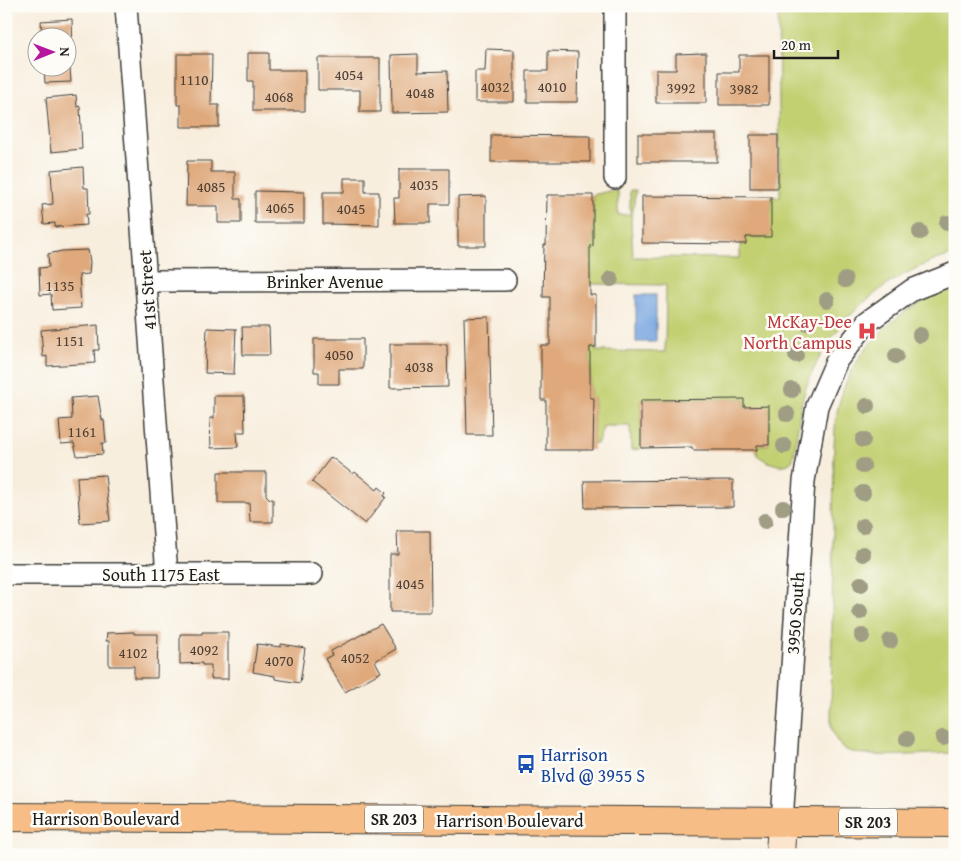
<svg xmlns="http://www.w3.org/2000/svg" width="961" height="861" viewBox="0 0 961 861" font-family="'Gentium Book Plus',serif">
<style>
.green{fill:#c3d072;stroke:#707647}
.water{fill:#77a5e0;stroke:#4a607e}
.building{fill:#dfa97b}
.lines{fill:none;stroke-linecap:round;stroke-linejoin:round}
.street-casing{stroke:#3d3c39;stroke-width:24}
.secondary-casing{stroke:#3d3c39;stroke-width:30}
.primary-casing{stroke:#3d3c39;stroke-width:30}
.street{stroke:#fff;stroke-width:21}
.secondary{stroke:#fbe5cf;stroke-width:28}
.primary{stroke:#f6be86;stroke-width:28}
.tree{fill:#9f9d84}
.labels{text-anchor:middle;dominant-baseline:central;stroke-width:5;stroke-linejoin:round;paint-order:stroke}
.number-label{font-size:15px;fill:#4d3f34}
.shield{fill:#fdfcf7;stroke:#605f5e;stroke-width:1}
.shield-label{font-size:16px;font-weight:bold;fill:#1c1c1c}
.street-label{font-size:18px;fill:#1c1c1c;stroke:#fdfcf7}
.health-label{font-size:18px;fill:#be3a42;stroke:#fdfcf7;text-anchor:end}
.transit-label{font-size:18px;fill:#164399;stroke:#fdfcf7;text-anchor:start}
</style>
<rect width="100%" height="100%" fill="#fdfcf7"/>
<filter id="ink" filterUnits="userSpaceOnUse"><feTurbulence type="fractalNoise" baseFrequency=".02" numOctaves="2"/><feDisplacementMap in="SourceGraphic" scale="10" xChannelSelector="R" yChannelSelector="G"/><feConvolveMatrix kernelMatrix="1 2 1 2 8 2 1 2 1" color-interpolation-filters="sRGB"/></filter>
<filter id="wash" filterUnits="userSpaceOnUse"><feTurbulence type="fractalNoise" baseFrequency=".0096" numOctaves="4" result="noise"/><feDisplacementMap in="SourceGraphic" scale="20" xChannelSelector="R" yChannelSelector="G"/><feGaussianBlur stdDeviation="1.12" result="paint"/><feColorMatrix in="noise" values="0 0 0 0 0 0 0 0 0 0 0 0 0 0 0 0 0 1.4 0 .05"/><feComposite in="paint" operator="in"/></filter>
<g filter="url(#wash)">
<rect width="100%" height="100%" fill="#f8eede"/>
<g class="green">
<path d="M 778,6 L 955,6 L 955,254 C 882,274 822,327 802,401 C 799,411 795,458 792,461 C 783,471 765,461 757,455 L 757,445 L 769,445 L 769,407 L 744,407 L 744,399 L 641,400 L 641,449 L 631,450 L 630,426 L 604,426 L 597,444 L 593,444 L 594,398 L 590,398 L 590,347 L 596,347 L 596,351 L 665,352 L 666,285 L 590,284 L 590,245 L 593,245 L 593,195 L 609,191 L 618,191 L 618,215 L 630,215 L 630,190 L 636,190 L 631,220 L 633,257 L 740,258 L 740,244 L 746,244 L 746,237 L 770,237 L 771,197 L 780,197 Z"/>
<path d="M 955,287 L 955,753 C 932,753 859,761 843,748 C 836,742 833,734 831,725 L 834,446 C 835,432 835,417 839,404 C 854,345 899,307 955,287 Z"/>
</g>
<rect class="water" x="636" y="295" width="20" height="47"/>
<g id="blocks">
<g class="building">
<path d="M 72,19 L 73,52 L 69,53 L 71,82 L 45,83 L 44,68 L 68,68 L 68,38 L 42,38 L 41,21 Z"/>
<path d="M 486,49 L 514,50 L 514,102 L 475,102 L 475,71 L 485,71 Z"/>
<path d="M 548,51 L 578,52 L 577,102 L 527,102 L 527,71 L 548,71 Z"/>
<path d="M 248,53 L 269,53 L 269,70 L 305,70 L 305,111 L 253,111 L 253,81 L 248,81 Z"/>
<path d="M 706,53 L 706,103 L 656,103 L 656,70 L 676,70 L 676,54 Z"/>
<path d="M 177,54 L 212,54 L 211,105 L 219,105 L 219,127 L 181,127 L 181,105 L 177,105 Z"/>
<path d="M 418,54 L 418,72 L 447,71 L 448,112 L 392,113 L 391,55 Z"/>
<path d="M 739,55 L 769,55 L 769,105 L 719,105 L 719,72 L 739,72 Z"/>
<path d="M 318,58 L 380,58 L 380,112 L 360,112 L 360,90 L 318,90 Z"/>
<path d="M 76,95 L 77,107 L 80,106 L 82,149 L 51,152 L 46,98 Z"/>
<rect x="638" y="134" width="79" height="28"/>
<path d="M 491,135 L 590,136 L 590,162 L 491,162 Z"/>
<rect x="750" y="135" width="28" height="53"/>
<path d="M 187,161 L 211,161 L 211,172 L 235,172 L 235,199 L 241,199 L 241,223 L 218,223 L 218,206 L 186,206 Z"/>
<path d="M 83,167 L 84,188 L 88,188 L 89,214 L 86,214 L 87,225 L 55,227 L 55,223 L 44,224 L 42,205 L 53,204 L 51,170 Z"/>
<path d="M 399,169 L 449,169 L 449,204 L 430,204 L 430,223 L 395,223 L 394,198 L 399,198 Z"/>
<path d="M 344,178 L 365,178 L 365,192 L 379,192 L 379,225 L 323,224 L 323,192 L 344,192 Z"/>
<path d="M 255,191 L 304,192 L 304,223 L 255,223 Z"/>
<path d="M 547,195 L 593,195 L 593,246 L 590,245 L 590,295 L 596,295 L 596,347 L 590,347 L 590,398 L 594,398 L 593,450 L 546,450 L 546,400 L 541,400 L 541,345 L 550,345 L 550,297 L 543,297 L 544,245 L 546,245 Z"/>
<path d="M 486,196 L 486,246 L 458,246 L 458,197 Z"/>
<path d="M 642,196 L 771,197 L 771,237 L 746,237 L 746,244 L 642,243 Z"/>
<path d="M 88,250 L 90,262 L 89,274 L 79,275 L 81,308 L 52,310 L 51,294 L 40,295 L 39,268 L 49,267 L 48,254 L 62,251 Z"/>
<path d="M 489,317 L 492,435 L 467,435 L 464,318 Z"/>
<path d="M 98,325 L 99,350 L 94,350 L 95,363 L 47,366 L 47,356 L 43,357 L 41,330 Z"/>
<path d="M 242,327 L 269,327 L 270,355 L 243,355 Z"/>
<path d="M 207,328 L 236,329 L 234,374 L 205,373 Z"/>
<path d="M 314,339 L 363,339 L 363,369 L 339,369 L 339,384 L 319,384 L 319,372 L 314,372 Z"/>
<path d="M 390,344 L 447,344 L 448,387 L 390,388 Z"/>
<path d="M 98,396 L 102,420 L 104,420 L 106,443 L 102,443 L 103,454 L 77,456 L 74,443 L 61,444 L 59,420 L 72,419 L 71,398 Z"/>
<path d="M 214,396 L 244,396 L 245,432 L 237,432 L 238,447 L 211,448 L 210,418 L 214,418 Z"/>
<path d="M 744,399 L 744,407 L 769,406 L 769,445 L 757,445 L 757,450 L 693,450 L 692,447 L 641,448 L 641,400 Z"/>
<path d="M 331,457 L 353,474 L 355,472 L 377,490 L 379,487 L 386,493 L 384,496 L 386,497 L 365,524 L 312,482 Z"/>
<path d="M 218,472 L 266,472 L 266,495 L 270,499 L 273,499 L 273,522 L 250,522 L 249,503 L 218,503 Z"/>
<path d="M 105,475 L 110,521 L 80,523 L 77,477 Z"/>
<path d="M 733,480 L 733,507 L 585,508 L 584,481 Z"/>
<path d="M 397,531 L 430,531 L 431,612 L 390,612 L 390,554 L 398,554 Z"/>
<path d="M 381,624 L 396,649 L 375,661 L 381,672 L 345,692 L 325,659 L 332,655 L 331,651 Z"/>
<path d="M 134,632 L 134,634 L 158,634 L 157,678 L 134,678 L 134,666 L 109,666 L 109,641 L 106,641 L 107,633 Z"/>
<path d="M 202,632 L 228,632 L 228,679 L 211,679 L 211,665 L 202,665 L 202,663 L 180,664 L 180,634 L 202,634 Z"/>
<path d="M 257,644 L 281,647 L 281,644 L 305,648 L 300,683 L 275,679 L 275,676 L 253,672 Z"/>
</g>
</g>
</g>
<g filter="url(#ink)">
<use href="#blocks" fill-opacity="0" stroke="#3d3c39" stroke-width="1"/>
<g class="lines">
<g class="street-casing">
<g id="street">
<path d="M 126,6 L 167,575"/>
<path d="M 615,6 L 615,178"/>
<path d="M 146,281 L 505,280"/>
<path d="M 10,574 L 312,574"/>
<path d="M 782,822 L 804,481 L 817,406 L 837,360 L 867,322 L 912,290 L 955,273"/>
</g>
</g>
<g class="secondary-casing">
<path id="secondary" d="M 780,855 L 782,822"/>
</g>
<g class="primary-casing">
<path id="primary" d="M 6,817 L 955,823"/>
</g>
<use href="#street" class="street"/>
<use href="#secondary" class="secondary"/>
<use href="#primary" class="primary"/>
</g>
<g class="tree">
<circle cx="947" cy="223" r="8"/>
<circle cx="920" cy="232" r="8"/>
<circle cx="611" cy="279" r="8"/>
<circle cx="845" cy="280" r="8"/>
<circle cx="827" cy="300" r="8"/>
<circle cx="807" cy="323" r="8"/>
<circle cx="920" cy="335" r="8"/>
<circle cx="796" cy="355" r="8"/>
<circle cx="896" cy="356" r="8"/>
<circle cx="792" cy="390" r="8"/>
<circle cx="867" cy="406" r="8"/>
<circle cx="787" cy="414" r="8"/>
<circle cx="863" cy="440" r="8"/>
<circle cx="784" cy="446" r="8"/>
<circle cx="863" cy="466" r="8"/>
<circle cx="863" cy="493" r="8"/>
<circle cx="783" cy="508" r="8"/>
<circle cx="765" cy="521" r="8"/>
<circle cx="863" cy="526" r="8"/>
<circle cx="863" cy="554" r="8"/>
<circle cx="861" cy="584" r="8"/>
<circle cx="860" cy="612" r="8"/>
<circle cx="862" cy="636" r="8"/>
<circle cx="890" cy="641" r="8"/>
<circle cx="943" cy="738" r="8"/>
<circle cx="907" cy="739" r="8"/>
</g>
</g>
<defs>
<g id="hospital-bare" transform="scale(1.5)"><path d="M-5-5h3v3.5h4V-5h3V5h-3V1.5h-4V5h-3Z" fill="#e0444e" stroke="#fdfcf7" stroke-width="2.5" paint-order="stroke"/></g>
<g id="bus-bare" transform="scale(1.5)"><path d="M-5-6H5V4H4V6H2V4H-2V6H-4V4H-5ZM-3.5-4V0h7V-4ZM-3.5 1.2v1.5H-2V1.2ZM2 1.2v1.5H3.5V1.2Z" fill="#1a4fb4" stroke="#fdfcf7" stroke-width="2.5" paint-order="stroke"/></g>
</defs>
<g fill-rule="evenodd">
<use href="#hospital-bare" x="867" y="331"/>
<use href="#bus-bare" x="526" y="764"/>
</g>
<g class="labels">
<g class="number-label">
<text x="349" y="74">4054</text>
<text x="194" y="79">1110</text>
<text x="495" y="86">4032</text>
<text x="552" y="86">4010</text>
<text x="681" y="87">3992</text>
<text x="744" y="88">3982</text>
<text x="420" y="92">4048</text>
<text x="279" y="96">4068</text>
<text x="424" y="184">4035</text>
<text x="211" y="186">4085</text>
<text x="280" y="207">4065</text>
<text x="351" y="208">4045</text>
<text x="60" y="285">1135</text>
<text x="70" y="340">1151</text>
<text x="339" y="354">4050</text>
<text x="419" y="366">4038</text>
<text x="82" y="431">1161</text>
<text x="410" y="583">4045</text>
<text x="204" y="649">4092</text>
<text x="133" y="652">4102</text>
<text x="355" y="657">4052</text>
<text x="279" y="660">4070</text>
</g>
<g class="shield">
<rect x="365" y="805.5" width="58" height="27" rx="4"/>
<rect x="839" y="808.5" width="58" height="27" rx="4"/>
</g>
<g class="shield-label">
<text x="394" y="819">SR 203</text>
<text x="868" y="822">SR 203</text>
</g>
<g class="street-label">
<text x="325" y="281">Brinker Avenue</text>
<text transform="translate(147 290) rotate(-94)">41st Street</text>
<text x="161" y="574">South 1175 East</text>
<text transform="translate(795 613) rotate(-86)">3950 South</text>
<text x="106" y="818">Harrison Boulevard</text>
<text x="510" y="820">Harrison Boulevard</text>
</g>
<g class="health-label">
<text x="852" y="321">McKay-Dee<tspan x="852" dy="21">North Campus</tspan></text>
</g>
<g class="transit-label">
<text x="541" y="754">Harrison<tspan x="541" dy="21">Blvd @ 3955 S</tspan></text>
</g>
</g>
<rect width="961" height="861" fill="none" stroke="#fdfcf7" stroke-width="25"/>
<g transform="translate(52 52) rotate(89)"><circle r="24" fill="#fdfcf7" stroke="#a3a29f"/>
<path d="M0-4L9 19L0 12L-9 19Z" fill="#b5179e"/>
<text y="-8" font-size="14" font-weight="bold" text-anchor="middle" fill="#1c1c1c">N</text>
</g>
<path d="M774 50v8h64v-8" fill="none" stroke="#1c1c1c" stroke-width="2.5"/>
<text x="781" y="50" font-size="15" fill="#1c1c1c" stroke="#fdfcf7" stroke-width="4" paint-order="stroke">20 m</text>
</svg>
